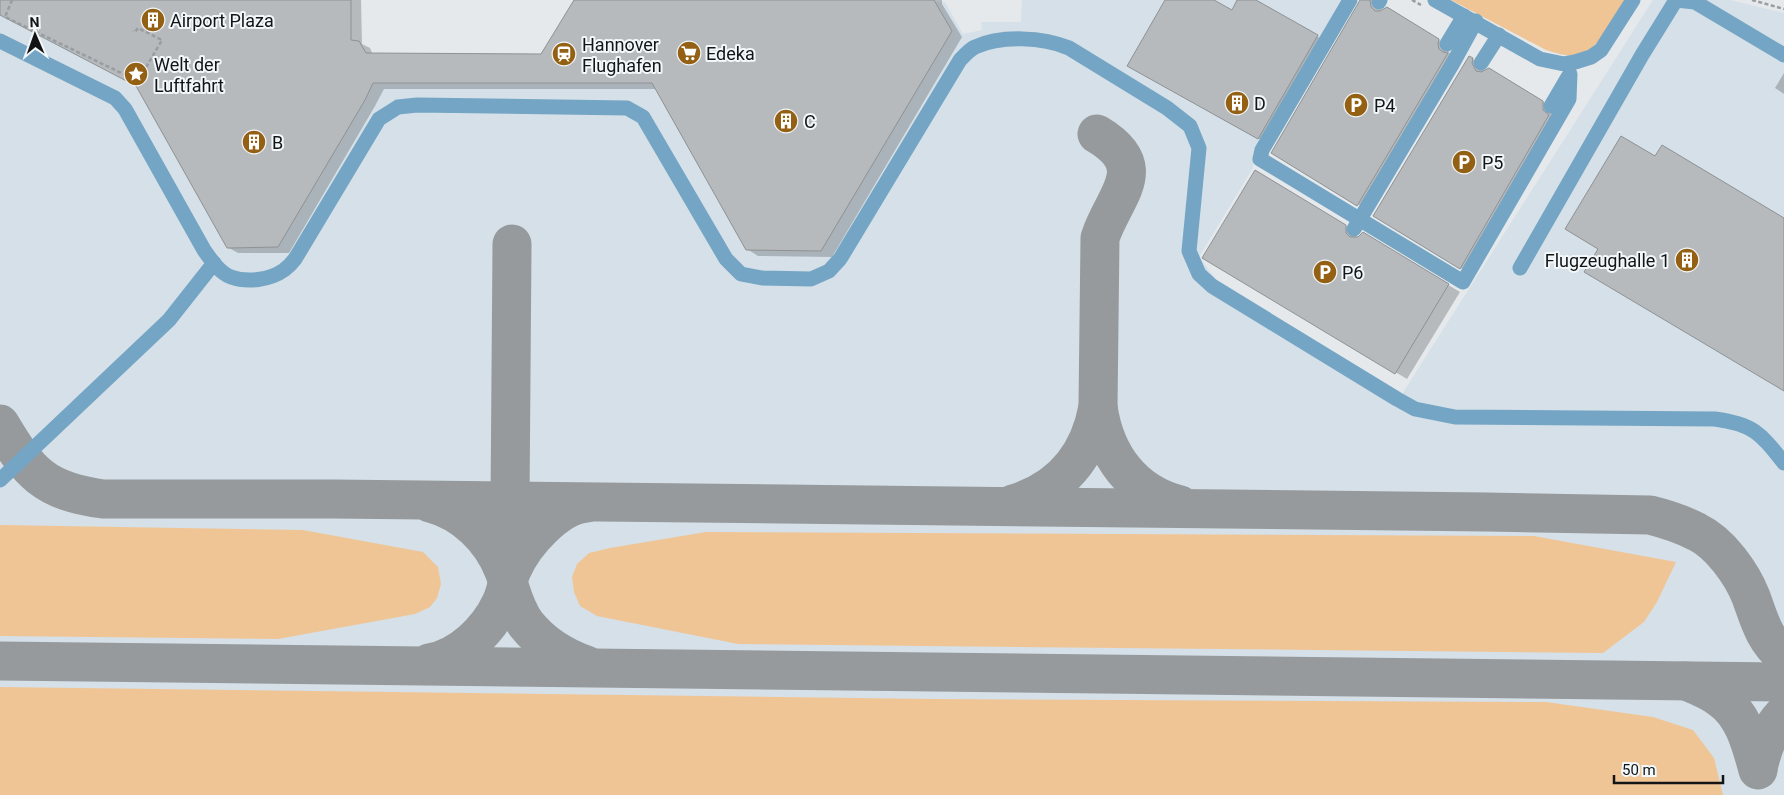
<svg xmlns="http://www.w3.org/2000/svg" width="1784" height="795" viewBox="0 0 1784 795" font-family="Roboto,sans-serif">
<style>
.built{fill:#d5e0e8}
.green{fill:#f0c596}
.shadow{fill:#0003}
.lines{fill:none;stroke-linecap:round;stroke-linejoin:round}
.taxiway{stroke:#969a9c;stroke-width:39}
.building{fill:#b6babd;stroke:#8e9295}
.path{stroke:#9a9d9f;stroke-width:2.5;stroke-dasharray:4 2.5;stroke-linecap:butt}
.minor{stroke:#74a5c4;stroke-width:15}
.labels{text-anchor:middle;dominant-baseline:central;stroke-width:4;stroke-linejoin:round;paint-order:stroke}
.poi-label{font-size:18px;fill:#131415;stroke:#f2f7fa;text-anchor:start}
</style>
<rect width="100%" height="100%" fill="#e5e9ec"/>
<path class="built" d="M 0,0 L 165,39 L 359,41 L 366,53 L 541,54 L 574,0 L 867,0 L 945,2 L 963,34 L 982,30 L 981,22 L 1021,22 L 1022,0 L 1341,0 L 1255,151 L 1253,168 L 1199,257 L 1216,279 L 1402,394 L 1653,0 L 1730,0 L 1784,13 L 1784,795 L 0,795 Z"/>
<g class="green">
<path d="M 1451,0 L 1625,0 C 1615,18 1599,51 1577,55 C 1567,57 1556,53 1546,50 Z"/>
<path d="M 0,525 L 303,530 L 423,552 L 438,567 L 441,584 L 437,598 L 430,607 L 415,614 L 278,639 L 0,636 Z"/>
<path d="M 706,532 L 1534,536 L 1676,562 L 1657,602 L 1644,622 L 1603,653 L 738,644 L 597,616 L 580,606 L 574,592 L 572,577 L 577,564 L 589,553 L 610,548 Z"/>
<path d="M 0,687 L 933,699 L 1546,702 L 1653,717 L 1693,730 L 1714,758 L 1723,795 L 0,795 Z"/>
</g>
<g class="shadow">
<path d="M 0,0 L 361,0 L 362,44 L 370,48 L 373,55 L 542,55 L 576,0 L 942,0 L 942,4 L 962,37 L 832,257 L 758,256 L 747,249 L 657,89 L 384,89 L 375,106 L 289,253 L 238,253 L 227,247 L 137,86 Z"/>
<path d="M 1166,0 L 1211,0 L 1232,12 L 1239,0 L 1253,0 L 1329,43 L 1270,145 L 1129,65 Z"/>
<path d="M 1362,0 L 1374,0 L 1382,5 L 1381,12 L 1399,15 L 1450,47 L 1449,52 L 1451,56 L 1369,211 L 1273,153 Z"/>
<path d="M 1469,57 L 1484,66 L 1484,72 L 1501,76 L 1555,109 L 1471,274 L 1374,216 Z"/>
<path d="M 1784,73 L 1784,94 L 1775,88 Z"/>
<path d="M 1255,171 L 1357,233 L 1357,240 L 1375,241 L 1460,292 L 1407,379 L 1204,257 Z"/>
</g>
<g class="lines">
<g class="taxiway">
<path d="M 1098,407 C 1105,455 1132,493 1180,505"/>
<path d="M 0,424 C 29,473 44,491 103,499 L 334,499 L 1486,512 L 1650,515 C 1666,519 1682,524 1697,532 C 1720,543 1742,574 1751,597 C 1759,619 1764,640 1784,656"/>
<path d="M 430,503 C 464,512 491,538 504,571 C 511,589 514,608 526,624 C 542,644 563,657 586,665"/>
<path d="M 1013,504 C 1061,490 1089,456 1098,407 L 1100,238 C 1113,196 1154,168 1097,134"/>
<path d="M 508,583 L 510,502 L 512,244"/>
<path d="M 0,661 L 1784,682"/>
<path d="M 429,663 C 460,658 488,631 501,603 C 506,593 507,581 512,570 C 523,544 557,505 587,503"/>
<path d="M 1686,681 C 1698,686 1711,691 1721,699 C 1744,715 1751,745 1758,770"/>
<path d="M 1758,768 C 1763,747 1769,730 1784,714"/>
</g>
</g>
<g class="building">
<path d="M 0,0 L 351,0 L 351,40 L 359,41 L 366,53 L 541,54 L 574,0 L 934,0 L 952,31 L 821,251 L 746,250 L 652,83 L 373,83 L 365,100 L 278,247 L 230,248 L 227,248 L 136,86 L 0,15 Z"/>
<path d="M 1165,0 L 1214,0 L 1232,10 L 1237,0 L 1256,0 L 1318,35 L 1258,139 L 1127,66 Z"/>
<path d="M 1360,0 L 1370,0 L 1371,7 L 1375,11 L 1380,11 L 1387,7 L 1439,39 L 1438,44 L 1439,49 L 1443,52 L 1448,53 L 1357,206 L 1271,153 Z"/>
<path d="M 1469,56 L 1473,58 L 1472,63 L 1476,71 L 1481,72 L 1489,68 L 1543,101 L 1543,110 L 1549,115 L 1460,269 L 1373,216 Z"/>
<path d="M 1621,136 L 1655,156 L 1662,145 L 1784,218 L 1784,391 L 1584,272 L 1598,249 L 1565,229 Z"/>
<path d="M 1255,170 L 1346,225 L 1346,233 L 1350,237 L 1358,237 L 1363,232 L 1449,284 L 1395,374 L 1202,258 Z"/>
</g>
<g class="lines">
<g class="path">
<path d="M 12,0 L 5,17 L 138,81 L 162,40 L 138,28 L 135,32 L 133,31"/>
<path d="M 1412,0 L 1421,5"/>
<path d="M 1752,0 L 1784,9"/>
</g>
<g class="minor">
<path d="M 1350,0 L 1262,150 L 1260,159 L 1463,282 L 1569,99 L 1570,74"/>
<path d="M 1435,0 L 1540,59 L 1564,64 L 1575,62 L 1591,57 L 1601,50 L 1633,0"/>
<path d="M 1379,2 L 1380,0"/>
<path d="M 0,41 L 115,98 L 125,109 L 204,250 C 211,260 220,273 231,277 C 247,283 270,280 284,270 C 288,267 292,263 295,259 L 379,119 L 398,107 L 417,105 L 627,108 L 643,117 L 726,259 L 741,274 L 762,278 L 811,279 L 829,271 L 840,259 L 960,60 C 965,55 969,50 975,47 C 1001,35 1043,37 1069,48 L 1167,108 L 1190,126 L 1199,148 L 1189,251 L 1199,274 L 1212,286 L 1397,399 L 1415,409 L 1455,417 L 1715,419 C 1754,424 1761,434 1784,463"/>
<path d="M 1447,44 L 1464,16"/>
<path d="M 1481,63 L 1499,35"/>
<path d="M 1551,106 L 1568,77"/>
<path d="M 1354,229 L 1453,63 L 1476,21"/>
<path d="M 1520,268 L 1642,55 L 1676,0 L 1695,2 L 1784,55"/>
<path d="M 0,480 L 169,320 L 214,263"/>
</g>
</g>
<defs>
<g id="building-disc" transform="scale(1.25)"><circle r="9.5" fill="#946014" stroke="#f2f7fa"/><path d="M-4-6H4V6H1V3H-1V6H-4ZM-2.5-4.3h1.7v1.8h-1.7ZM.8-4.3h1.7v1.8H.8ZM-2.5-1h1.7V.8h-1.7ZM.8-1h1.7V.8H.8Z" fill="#fff"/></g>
<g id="supermarket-disc" transform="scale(1.25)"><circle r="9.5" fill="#946014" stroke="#f2f7fa"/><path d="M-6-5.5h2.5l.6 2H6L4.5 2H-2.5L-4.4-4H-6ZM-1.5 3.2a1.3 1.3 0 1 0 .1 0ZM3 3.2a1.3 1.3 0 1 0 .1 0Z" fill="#fff"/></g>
<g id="station-disc" transform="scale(1.25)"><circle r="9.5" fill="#946014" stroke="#f2f7fa"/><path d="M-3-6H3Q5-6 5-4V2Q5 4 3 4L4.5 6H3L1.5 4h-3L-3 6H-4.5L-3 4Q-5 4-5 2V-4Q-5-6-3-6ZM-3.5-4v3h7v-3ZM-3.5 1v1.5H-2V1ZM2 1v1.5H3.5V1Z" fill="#fff"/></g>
<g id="sight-disc" transform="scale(1.25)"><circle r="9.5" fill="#946014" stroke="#f2f7fa"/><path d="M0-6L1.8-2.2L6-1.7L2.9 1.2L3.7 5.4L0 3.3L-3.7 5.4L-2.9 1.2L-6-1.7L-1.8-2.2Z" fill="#fff"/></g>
<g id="parking-disc" transform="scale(1.25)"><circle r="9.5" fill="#946014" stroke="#f2f7fa"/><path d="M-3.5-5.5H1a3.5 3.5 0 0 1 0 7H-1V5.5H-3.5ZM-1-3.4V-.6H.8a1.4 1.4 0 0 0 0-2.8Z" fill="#fff"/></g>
</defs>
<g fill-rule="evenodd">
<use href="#building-disc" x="153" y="20"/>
<use href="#supermarket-disc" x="689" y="53"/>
<use href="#station-disc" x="564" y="54"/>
<use href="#sight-disc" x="136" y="74"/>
<use href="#building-disc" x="1237" y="103"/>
<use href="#parking-disc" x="1356" y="105"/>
<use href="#building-disc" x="786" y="121"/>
<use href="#building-disc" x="254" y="142"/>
<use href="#parking-disc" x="1464" y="162"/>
<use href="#building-disc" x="1687" y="260"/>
<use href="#parking-disc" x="1325" y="272"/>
</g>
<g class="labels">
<g class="poi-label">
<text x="170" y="20">Airport Plaza</text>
<text x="582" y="44">Hannover<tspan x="582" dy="21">Flughafen</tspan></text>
<text x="706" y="53">Edeka</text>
<text x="154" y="64">Welt der<tspan x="154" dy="21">Luftfahrt</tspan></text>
<text x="1254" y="103">D</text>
<text x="1374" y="105">P4</text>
<text x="804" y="121">C</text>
<text x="272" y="142">B</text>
<text x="1482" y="162">P5</text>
<text x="1670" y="260" text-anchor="end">Flugzeughalle 1</text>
<text x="1342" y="272">P6</text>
</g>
</g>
<g transform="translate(35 35) rotate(358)" stroke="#f2f7fa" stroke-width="4" paint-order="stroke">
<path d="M0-4L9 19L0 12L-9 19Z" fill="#131415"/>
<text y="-8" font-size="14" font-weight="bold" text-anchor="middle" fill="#131415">N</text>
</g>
<path d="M1614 775v8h109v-8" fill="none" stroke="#131415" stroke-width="2.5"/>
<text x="1622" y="775" font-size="15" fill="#131415" stroke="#f2f7fa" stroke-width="4" paint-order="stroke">50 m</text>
</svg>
